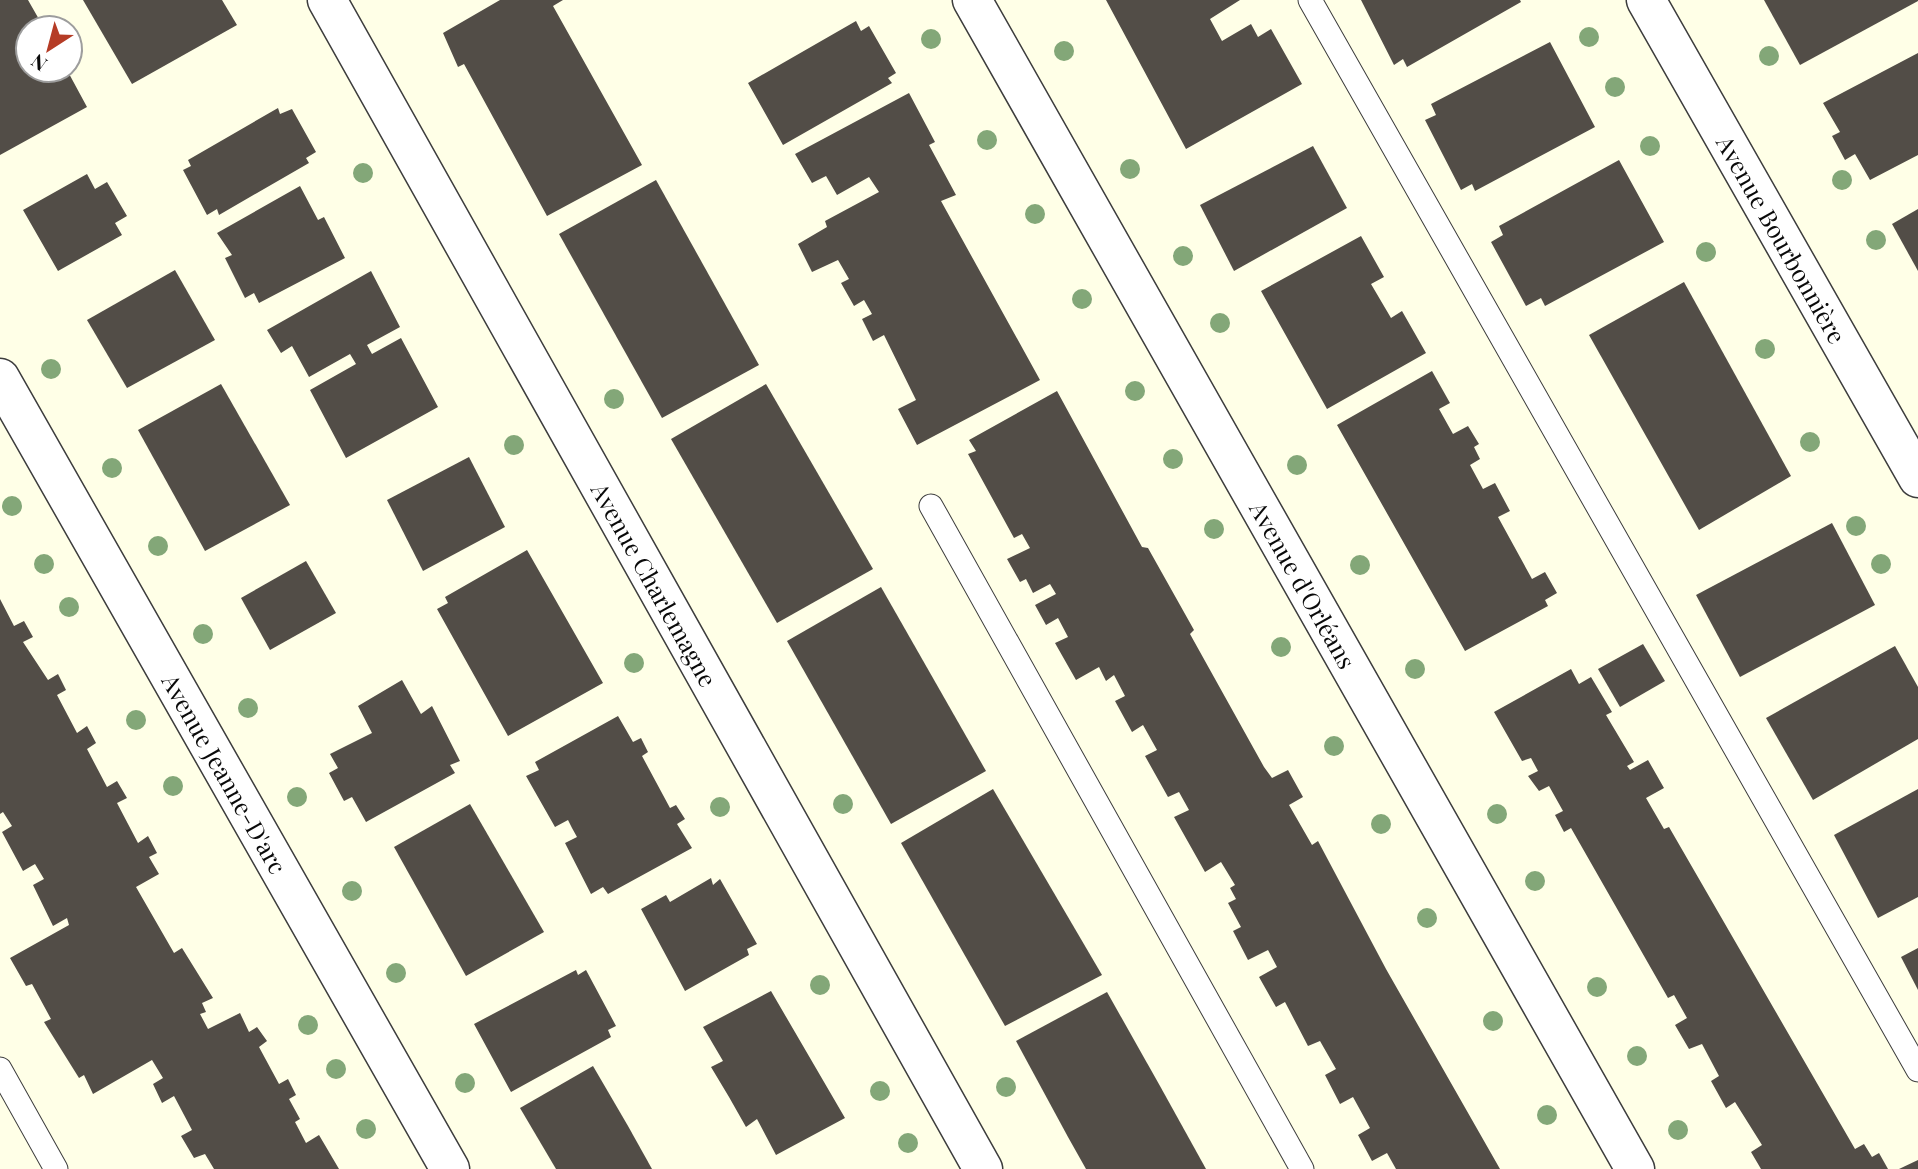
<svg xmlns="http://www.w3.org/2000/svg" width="1918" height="1169" viewBox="0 0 1918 1169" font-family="'Playfair Display',serif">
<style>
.building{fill:#524d47}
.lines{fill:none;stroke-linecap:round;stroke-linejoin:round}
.lane-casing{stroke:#3d3d3d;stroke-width:25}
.street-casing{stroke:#3d3d3d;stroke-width:41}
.lane{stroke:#fff;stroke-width:23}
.street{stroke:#fff;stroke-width:38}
.tree{fill:#83a778}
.labels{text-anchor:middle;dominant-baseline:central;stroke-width:7;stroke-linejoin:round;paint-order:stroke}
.street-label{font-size:24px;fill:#0a0a0a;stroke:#fff}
</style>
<rect width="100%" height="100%" fill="#ffffe7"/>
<g class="building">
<path d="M 0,0 L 28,0 L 44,28 L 28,28 L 28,70 L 67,70 L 87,107 L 0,155 Z"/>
<path d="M 83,0 L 222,0 L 237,25 L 132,84 Z"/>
<path d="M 500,0 L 563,0 L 553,6 L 642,165 L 547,216 L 464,64 L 458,67 L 443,33 Z"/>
<path d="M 1106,0 L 1240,0 L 1210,19 L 1222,41 L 1251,24 L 1258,37 L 1271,29 L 1302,84 L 1186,149 Z"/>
<path d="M 1361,0 L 1520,0 L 1521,2 L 1407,67 L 1403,59 L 1394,65 Z"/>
<path d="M 1764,0 L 1918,0 L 1918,1 L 1800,65 Z"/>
<path d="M 856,21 L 861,31 L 869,26 L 896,73 L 888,78 L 892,83 L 783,145 L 748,83 Z"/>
<path d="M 1550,42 L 1595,127 L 1475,191 L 1472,184 L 1461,190 L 1425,120 L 1436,115 L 1431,104 Z"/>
<path d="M 1918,53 L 1918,155 L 1870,180 L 1855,154 L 1845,160 L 1832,136 L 1840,132 L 1823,103 Z"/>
<path d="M 909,93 L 935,142 L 929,145 L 956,195 L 941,201 L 1040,380 L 917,445 L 898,409 L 916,400 L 884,335 L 873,341 L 862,319 L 872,314 L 864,300 L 854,306 L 841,283 L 849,279 L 838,260 L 812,272 L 798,244 L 827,227 L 825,221 L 879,192 L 869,177 L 837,195 L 826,176 L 812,183 L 795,154 Z"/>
<path d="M 278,108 L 280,114 L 292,109 L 316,152 L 306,158 L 309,163 L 219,215 L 217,209 L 207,215 L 183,170 L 191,166 L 188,160 Z"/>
<path d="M 1313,146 L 1347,208 L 1234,271 L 1200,205 Z"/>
<path d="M 1619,160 L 1664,242 L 1545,306 L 1541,298 L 1526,306 L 1491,242 L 1503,235 L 1499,226 Z"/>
<path d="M 87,174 L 95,189 L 107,182 L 127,216 L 115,223 L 122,235 L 58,271 L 23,210 Z"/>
<path d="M 656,180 L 759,365 L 662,418 L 559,234 Z"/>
<path d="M 300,186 L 318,220 L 324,217 L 345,258 L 259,303 L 254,293 L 245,298 L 225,258 L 232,255 L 217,233 Z"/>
<path d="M 1918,209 L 1918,271 L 1892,224 Z"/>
<path d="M 1361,236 L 1384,277 L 1371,284 L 1391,318 L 1402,311 L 1426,353 L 1327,409 L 1261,291 Z"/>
<path d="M 175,270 L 215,340 L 127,388 L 87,320 Z"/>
<path d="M 371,271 L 400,327 L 367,345 L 372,354 L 401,338 L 438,407 L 346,458 L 310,390 L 356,364 L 350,354 L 309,377 L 292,346 L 281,353 L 267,330 Z"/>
<path d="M 1684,282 L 1791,476 L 1699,530 L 1589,335 Z"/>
<path d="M 1432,371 L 1450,403 L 1439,409 L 1453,434 L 1468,426 L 1479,444 L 1474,447 L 1480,459 L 1470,465 L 1483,489 L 1495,483 L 1510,511 L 1498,517 L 1532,579 L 1545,572 L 1557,593 L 1545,600 L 1548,606 L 1465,651 L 1337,425 Z"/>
<path d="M 221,384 L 290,505 L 205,551 L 138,430 Z"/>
<path d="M 766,384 L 873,569 L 777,623 L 671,439 Z"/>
<path d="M 1057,391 L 1142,547 L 1148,548 L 1194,630 L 1190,634 L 1264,767 L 1272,778 L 1288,770 L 1303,797 L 1289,805 L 1312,845 L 1318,841 L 1386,969 L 1500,1169 L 1396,1169 L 1387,1153 L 1372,1161 L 1358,1135 L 1370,1128 L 1353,1097 L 1340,1104 L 1325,1075 L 1336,1069 L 1320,1041 L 1308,1046 L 1285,1002 L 1276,1007 L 1259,977 L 1277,967 L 1268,950 L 1248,960 L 1233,931 L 1241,927 L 1228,903 L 1236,899 L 1230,888 L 1235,885 L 1221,862 L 1205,872 L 1174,817 L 1189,810 L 1179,792 L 1168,797 L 1145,756 L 1157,750 L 1143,725 L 1132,732 L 1115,701 L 1125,696 L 1114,675 L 1106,681 L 1099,667 L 1076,680 L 1055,643 L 1068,637 L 1058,618 L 1046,625 L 1035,605 L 1056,594 L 1050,584 L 1033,593 L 1026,579 L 1020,582 L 1007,559 L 1030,548 L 1022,534 L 1014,538 L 968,454 L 976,451 L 969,440 Z"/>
<path d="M 469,457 L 505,527 L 423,571 L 387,500 Z"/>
<path d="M 1832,523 L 1875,605 L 1740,677 L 1696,595 Z"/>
<path d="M 527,550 L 603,683 L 508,736 L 437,609 L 448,603 L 445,597 Z"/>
<path d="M 306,561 L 336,613 L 270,650 L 241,598 Z"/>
<path d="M 881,587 L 986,771 L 891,824 L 787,641 Z"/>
<path d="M 0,599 L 14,626 L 24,621 L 33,637 L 23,642 L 48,680 L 58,674 L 66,690 L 57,695 L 77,733 L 87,726 L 96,743 L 87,749 L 107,787 L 117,781 L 127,798 L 117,803 L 138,843 L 148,836 L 157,853 L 149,857 L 159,874 L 136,887 L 174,953 L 182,948 L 213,998 L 202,1003 L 206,1012 L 200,1014 L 208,1029 L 240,1013 L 249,1032 L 257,1027 L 267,1041 L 259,1047 L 279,1084 L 288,1079 L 296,1095 L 289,1099 L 300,1119 L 295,1122 L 306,1143 L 319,1135 L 339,1169 L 214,1169 L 205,1154 L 194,1158 L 181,1136 L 192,1130 L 174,1096 L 162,1103 L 153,1084 L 163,1078 L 152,1060 L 93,1094 L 84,1075 L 79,1078 L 44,1022 L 51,1019 L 32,984 L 26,986 L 10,958 L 69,925 L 67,918 L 53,926 L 33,885 L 44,879 L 35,864 L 23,871 L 2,832 L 12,826 L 3,812 L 0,814 Z"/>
<path d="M 1643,644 L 1665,681 L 1620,707 L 1598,669 Z"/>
<path d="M 1895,646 L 1918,687 L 1918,739 L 1813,800 L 1766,718 Z"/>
<path d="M 1571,669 L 1579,684 L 1591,677 L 1612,712 L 1606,715 L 1634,762 L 1627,766 L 1630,770 L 1648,760 L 1664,788 L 1646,798 L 1664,829 L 1669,827 L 1855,1149 L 1864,1144 L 1872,1157 L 1879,1153 L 1888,1169 L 1761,1169 L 1751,1152 L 1762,1145 L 1735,1102 L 1726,1108 L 1711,1081 L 1719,1076 L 1702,1044 L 1689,1049 L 1675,1025 L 1687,1018 L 1674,995 L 1668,998 L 1571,828 L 1564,832 L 1555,815 L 1563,811 L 1549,786 L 1539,791 L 1528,776 L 1538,771 L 1531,758 L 1522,761 L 1494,712 Z"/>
<path d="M 402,680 L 421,714 L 432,706 L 460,761 L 450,765 L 455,773 L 366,822 L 352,797 L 344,801 L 329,773 L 338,768 L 330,754 L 372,733 L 358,706 Z"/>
<path d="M 618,716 L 633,742 L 641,738 L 648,752 L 642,756 L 670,808 L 676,805 L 685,819 L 677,824 L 692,848 L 608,894 L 603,887 L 591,894 L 565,843 L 577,837 L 572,828 L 568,820 L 555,827 L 526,776 L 539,770 L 535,762 Z"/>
<path d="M 993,789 L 1102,975 L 1005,1026 L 901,843 Z"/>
<path d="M 1918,789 L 1918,897 L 1878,918 L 1834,835 Z"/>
<path d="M 470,804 L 544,932 L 466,976 L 394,847 Z"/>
<path d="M 711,878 L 713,885 L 720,879 L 757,944 L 747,949 L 749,955 L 685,991 L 641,909 L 666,895 L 670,902 Z"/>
<path d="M 1918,948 L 1918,990 L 1901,957 Z"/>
<path d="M 576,970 L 578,975 L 586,970 L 616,1026 L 608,1030 L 611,1037 L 511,1092 L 474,1024 Z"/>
<path d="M 771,991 L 845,1118 L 776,1155 L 757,1119 L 746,1127 L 729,1097 L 711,1067 L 723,1061 L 703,1027 Z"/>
<path d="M 1107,992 L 1160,1086 L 1206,1169 L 1086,1169 L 1068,1137 L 1016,1041 Z"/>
<path d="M 593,1066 L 628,1126 L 652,1169 L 556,1169 L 520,1108 Z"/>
<path d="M 1918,1160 L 1918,1169 L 1899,1169 Z"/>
</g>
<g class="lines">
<g class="lane-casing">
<g id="lane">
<path d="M 1310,0 L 1918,1070"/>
<path d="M 931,506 L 1302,1169"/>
<path d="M 0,1069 L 56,1169"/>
</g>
</g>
<g class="street-casing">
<g id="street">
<path id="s1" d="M 327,0 L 983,1169"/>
<path id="s2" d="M 972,0 L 1635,1169"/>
<path id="s3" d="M 1646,0 L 1918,478"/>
<path id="s4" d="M 0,378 L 450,1169"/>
</g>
</g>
<use href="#lane" class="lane"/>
<use href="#street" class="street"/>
</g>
<g class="tree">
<circle cx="1589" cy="37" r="10"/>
<circle cx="931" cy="39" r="10"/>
<circle cx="1064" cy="51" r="10"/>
<circle cx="1769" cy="56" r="10"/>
<circle cx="1615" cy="87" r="10"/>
<circle cx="987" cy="140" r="10"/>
<circle cx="1650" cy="146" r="10"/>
<circle cx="1130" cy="169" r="10"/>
<circle cx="363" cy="173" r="10"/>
<circle cx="1842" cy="180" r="10"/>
<circle cx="1035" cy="214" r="10"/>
<circle cx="1876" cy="240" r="10"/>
<circle cx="1706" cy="252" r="10"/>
<circle cx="1183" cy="256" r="10"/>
<circle cx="1082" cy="299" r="10"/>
<circle cx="1220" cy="323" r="10"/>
<circle cx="1765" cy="349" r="10"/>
<circle cx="51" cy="369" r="10"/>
<circle cx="1135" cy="391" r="10"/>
<circle cx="614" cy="399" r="10"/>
<circle cx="1810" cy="442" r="10"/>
<circle cx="514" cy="445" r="10"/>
<circle cx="1173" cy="459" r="10"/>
<circle cx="1297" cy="465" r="10"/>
<circle cx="112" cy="468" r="10"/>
<circle cx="12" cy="506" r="10"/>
<circle cx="1856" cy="526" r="10"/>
<circle cx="1214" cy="529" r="10"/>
<circle cx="158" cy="546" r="10"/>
<circle cx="44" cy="564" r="10"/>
<circle cx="1881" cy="564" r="10"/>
<circle cx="1360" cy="565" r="10"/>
<circle cx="69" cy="607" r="10"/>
<circle cx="203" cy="634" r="10"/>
<circle cx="1281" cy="647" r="10"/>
<circle cx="634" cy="663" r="10"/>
<circle cx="1415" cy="669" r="10"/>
<circle cx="248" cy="708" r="10"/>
<circle cx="136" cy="720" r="10"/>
<circle cx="1334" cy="746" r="10"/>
<circle cx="173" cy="786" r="10"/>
<circle cx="297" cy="797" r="10"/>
<circle cx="843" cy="804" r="10"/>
<circle cx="720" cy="807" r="10"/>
<circle cx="1497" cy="814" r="10"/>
<circle cx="1381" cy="824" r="10"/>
<circle cx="1535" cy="881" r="10"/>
<circle cx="352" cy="891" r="10"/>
<circle cx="1427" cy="918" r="10"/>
<circle cx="396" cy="973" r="10"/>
<circle cx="820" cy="985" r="10"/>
<circle cx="1597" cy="987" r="10"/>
<circle cx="1493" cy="1021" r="10"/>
<circle cx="308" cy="1025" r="10"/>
<circle cx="1637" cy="1056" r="10"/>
<circle cx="336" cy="1069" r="10"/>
<circle cx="465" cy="1083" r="10"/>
<circle cx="1006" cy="1087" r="10"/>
<circle cx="880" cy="1091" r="10"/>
<circle cx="1547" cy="1115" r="10"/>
<circle cx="366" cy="1129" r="10"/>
<circle cx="1678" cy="1130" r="10"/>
<circle cx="908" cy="1143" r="10"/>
</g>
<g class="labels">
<g class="street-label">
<text stroke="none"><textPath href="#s3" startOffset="275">Avenue Bourbonnière</textPath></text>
<text stroke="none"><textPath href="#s1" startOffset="670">Avenue Charlemagne</textPath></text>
<text stroke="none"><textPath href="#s2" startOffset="672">Avenue d'Orléans</textPath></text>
<text stroke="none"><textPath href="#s4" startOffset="455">Avenue Jeanne-D'arc</textPath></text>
</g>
</g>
<g transform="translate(49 49) rotate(216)"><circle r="33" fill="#ffffff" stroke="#9d9d9d" stroke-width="2"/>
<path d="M0-5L12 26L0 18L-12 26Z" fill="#b53c26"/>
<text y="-10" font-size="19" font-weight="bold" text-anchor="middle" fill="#0a0a0a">N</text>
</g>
</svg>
